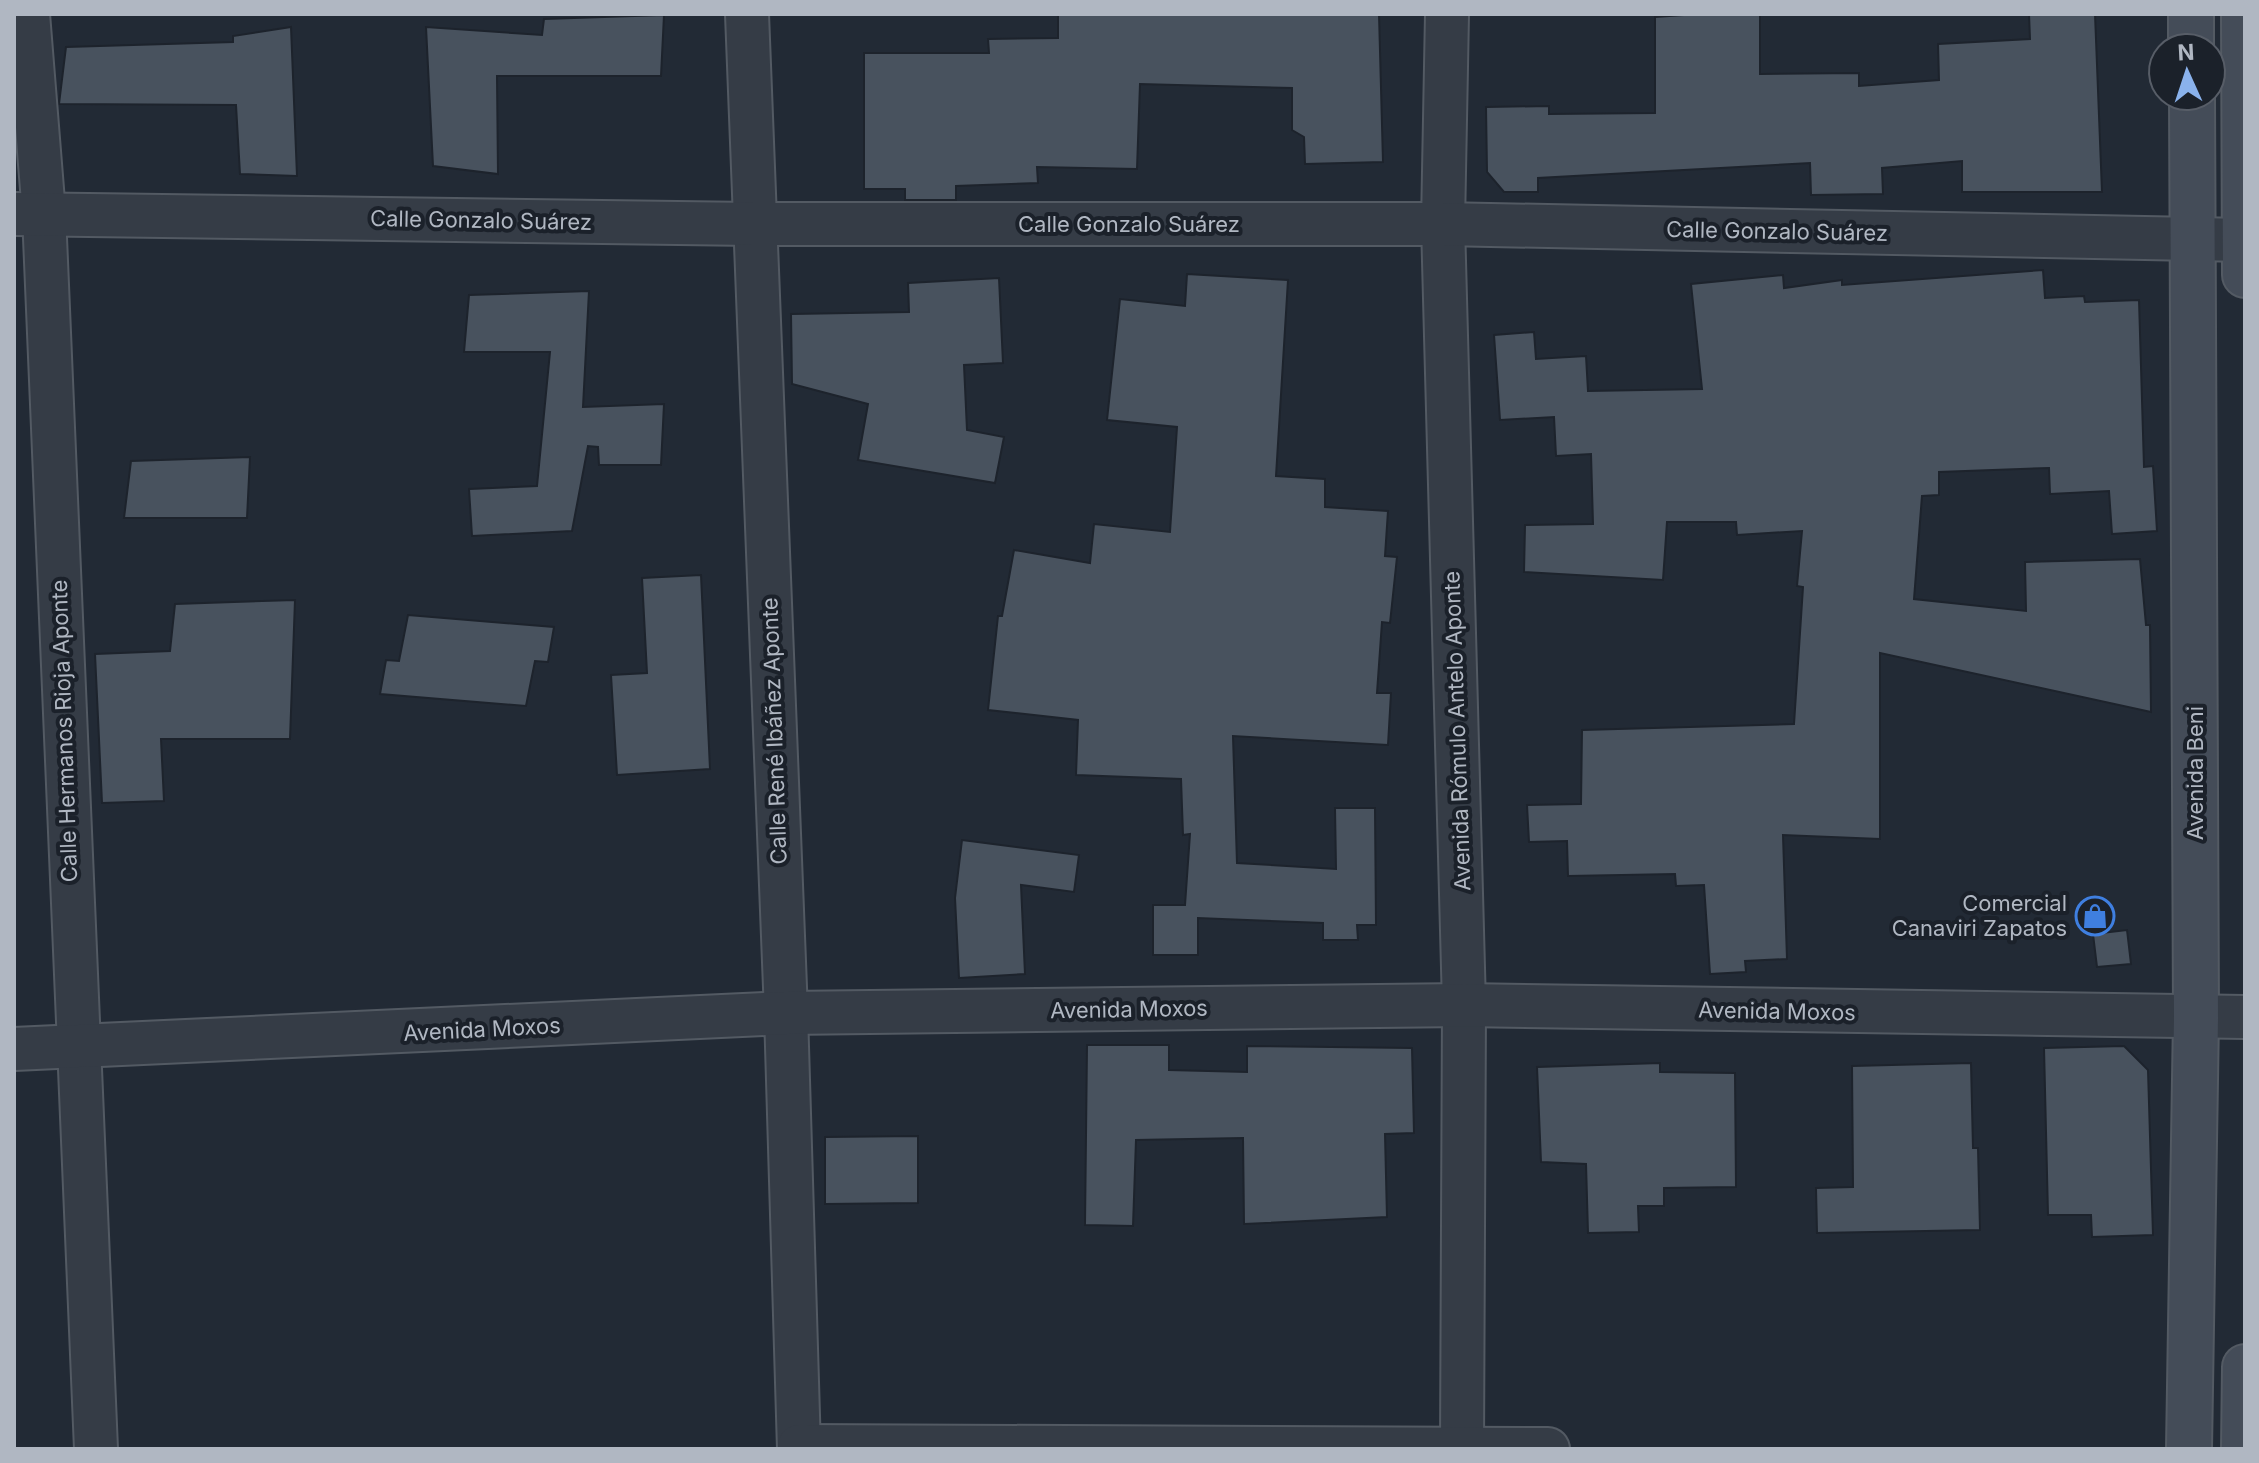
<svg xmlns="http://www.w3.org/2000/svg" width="2259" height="1463" viewBox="0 0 2259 1463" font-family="Inter,sans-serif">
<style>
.building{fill:#48525e;stroke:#1d232c;stroke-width:2}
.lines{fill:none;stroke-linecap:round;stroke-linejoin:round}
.minor-casing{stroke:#535a63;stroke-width:46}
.secondary-casing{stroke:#535a63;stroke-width:48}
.minor{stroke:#353c46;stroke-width:42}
.secondary{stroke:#444c58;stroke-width:44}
.labels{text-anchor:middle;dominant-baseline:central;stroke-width:8;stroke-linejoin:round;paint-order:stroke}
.street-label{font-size:22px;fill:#b0b7c2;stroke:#1b212a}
.poi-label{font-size:22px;fill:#b0b7c2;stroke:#1b212a;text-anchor:end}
</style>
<rect width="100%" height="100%" fill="#222a35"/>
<g class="building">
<path d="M 1058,14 L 1379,14 L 1383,162 L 1305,164 L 1304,137 L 1292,130 L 1292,88 L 1140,84 L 1137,169 L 1037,167 L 1038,183 L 956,186 L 956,200 L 905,200 L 905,189 L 864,189 L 864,53 L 989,53 L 988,39 L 1058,38 Z"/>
<path d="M 1698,14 L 1760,14 L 1760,74 L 1859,73 L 1859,86 L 1939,80 L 1938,44 L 2030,39 L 2029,14 L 2095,14 L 2102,192 L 1962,192 L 1962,161 L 1882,168 L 1883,194 L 1811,195 L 1810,163 L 1538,178 L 1538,192 L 1504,192 L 1487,172 L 1486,107 L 1549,106 L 1549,114 L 1655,113 L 1655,17 Z"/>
<path d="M 664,15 L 661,76 L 497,76 L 498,174 L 433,166 L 426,27 L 542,35 L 544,19 Z"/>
<path d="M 291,27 L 297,176 L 240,174 L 236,105 L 59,104 L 66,47 L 233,42 L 233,36 Z"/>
<path d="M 2043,270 L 2045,298 L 2084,296 L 2085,302 L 2139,300 L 2144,467 L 2153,466 L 2157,531 L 2112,534 L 2109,491 L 2050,494 L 2049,468 L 1939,472 L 1939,495 L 1922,496 L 1914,599 L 2026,611 L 2025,562 L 2140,559 L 2146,625 L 2150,625 L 2151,712 L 1880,653 L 1880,839 L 1783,835 L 1787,959 L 1745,961 L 1746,972 L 1710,974 L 1704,885 L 1676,886 L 1675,874 L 1568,876 L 1567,841 L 1529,842 L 1527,805 L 1581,804 L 1582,730 L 1794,724 L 1803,587 L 1797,586 L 1802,531 L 1737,535 L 1736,522 L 1667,522 L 1663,580 L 1524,572 L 1525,525 L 1593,524 L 1591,454 L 1556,456 L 1554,417 L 1500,420 L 1494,335 L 1534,332 L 1536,359 L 1586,356 L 1588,391 L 1702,389 L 1691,284 L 1783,275 L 1784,288 L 1842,280 L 1842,285 Z"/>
<path d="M 1187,274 L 1288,280 L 1276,476 L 1325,479 L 1325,507 L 1388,511 L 1385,556 L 1397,557 L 1390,623 L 1382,622 L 1377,693 L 1391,693 L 1388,745 L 1233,736 L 1237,863 L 1336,869 L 1335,808 L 1375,808 L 1376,925 L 1357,925 L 1358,940 L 1323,940 L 1323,923 L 1198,918 L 1198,955 L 1153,955 L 1153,905 L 1185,905 L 1190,834 L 1183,835 L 1181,779 L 1076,775 L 1078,720 L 988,710 L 998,616 L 1002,616 L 1014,550 L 1090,563 L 1094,524 L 1170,532 L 1177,427 L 1107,420 L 1120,299 L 1185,306 Z"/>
<path d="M 999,278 L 1003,363 L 964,365 L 967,430 L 1004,437 L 995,483 L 858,460 L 868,404 L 792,384 L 791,314 L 909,312 L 908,283 Z"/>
<path d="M 589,291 L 583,407 L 664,404 L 661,465 L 599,465 L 598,447 L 588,446 L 572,531 L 472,536 L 469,489 L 537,486 L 550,352 L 464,352 L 469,295 Z"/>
<path d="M 250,457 L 247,518 L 124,518 L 131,461 Z"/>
<path d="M 701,575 L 710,769 L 617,775 L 611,675 L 647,673 L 642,578 Z"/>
<path d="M 295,600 L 290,739 L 161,739 L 164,801 L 102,803 L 95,654 L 170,651 L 175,604 Z"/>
<path d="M 408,615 L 554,627 L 548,662 L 535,661 L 526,706 L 380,694 L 386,660 L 399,661 Z"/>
<path d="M 962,840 L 1079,855 L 1074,892 L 1021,885 L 1025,974 L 959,978 L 955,898 Z"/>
<path d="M 2127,930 L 2131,964 L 2097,967 L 2093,934 Z"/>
<path d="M 1087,1045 L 1169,1045 L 1169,1070 L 1247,1072 L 1247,1046 L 1412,1048 L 1414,1133 L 1385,1134 L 1387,1217 L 1244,1224 L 1243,1138 L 1136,1140 L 1133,1226 L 1085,1225 Z"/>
<path d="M 2124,1046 L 2148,1070 L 2153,1235 L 2092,1237 L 2091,1215 L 2048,1215 L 2044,1048 Z"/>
<path d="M 1660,1063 L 1660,1072 L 1735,1073 L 1736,1187 L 1664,1188 L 1664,1206 L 1638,1206 L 1639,1232 L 1588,1233 L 1586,1164 L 1541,1162 L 1537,1067 Z"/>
<path d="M 1971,1063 L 1973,1148 L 1978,1148 L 1980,1230 L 1817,1233 L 1816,1188 L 1853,1187 L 1852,1066 Z"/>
<path d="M 918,1136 L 918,1203 L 825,1204 L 825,1137 Z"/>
</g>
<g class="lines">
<g class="minor-casing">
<g id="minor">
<path d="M 28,14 L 44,214 L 96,1449"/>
<path d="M 747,14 L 786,1013 L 799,1449"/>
<path d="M 1447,14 L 1443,224 L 1464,1005 L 1462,1449"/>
<path d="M 14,214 L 753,224 L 1443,224 L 2245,240"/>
<path d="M 14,1049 L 786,1013 L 1464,1005 L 2245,1017"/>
<path d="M 799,1446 L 1548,1449"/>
</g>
</g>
<g class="secondary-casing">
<g id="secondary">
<path d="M 2191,14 L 2191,48"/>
<path d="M 2244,14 L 2245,275"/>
<path d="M 2189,1449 L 2196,1018 L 2192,96"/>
<path d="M 2244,1449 L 2245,1367"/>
</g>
</g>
<use href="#minor" class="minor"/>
<use href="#secondary" class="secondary"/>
</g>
<defs>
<g id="shop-ring" transform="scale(2)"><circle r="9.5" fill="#1b212a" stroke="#3f7fe0" stroke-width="1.5"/><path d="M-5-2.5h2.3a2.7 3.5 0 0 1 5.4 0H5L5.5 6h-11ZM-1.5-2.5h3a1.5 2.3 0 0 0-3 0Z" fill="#3f7fe0"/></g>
</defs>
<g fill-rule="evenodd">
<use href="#shop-ring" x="2095" y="916"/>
</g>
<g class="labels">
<g class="street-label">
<text transform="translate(481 220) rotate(1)">Calle Gonzalo Suárez</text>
<text x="1129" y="224">Calle Gonzalo Suárez</text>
<text transform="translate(1777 231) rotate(1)">Calle Gonzalo Suárez</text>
<text transform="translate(64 731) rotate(-92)">Calle Hermanos Rioja Aponte</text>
<text transform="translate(774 731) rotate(-92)">Calle René Ibáñez Aponte</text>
<text transform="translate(1457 731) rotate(-92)">Avenida Rómulo Antelo Aponte</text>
<text transform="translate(2195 773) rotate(-90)">Avenida Beni</text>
<text transform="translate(1129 1009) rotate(-1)">Avenida Moxos</text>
<text transform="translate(1777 1011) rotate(1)">Avenida Moxos</text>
<text transform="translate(482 1029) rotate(-3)">Avenida Moxos</text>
</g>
<g class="poi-label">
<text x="2067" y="903">Comercial<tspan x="2067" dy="25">Canaviri Zapatos</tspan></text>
</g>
</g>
<rect width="2259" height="1463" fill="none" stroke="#b0b7c2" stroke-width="32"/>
<g transform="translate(2187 72) rotate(357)"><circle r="38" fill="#1b212a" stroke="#575d67" stroke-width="2"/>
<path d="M0-6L14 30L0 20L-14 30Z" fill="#8ab2ec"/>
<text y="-12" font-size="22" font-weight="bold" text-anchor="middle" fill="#b0b7c2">N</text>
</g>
</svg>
